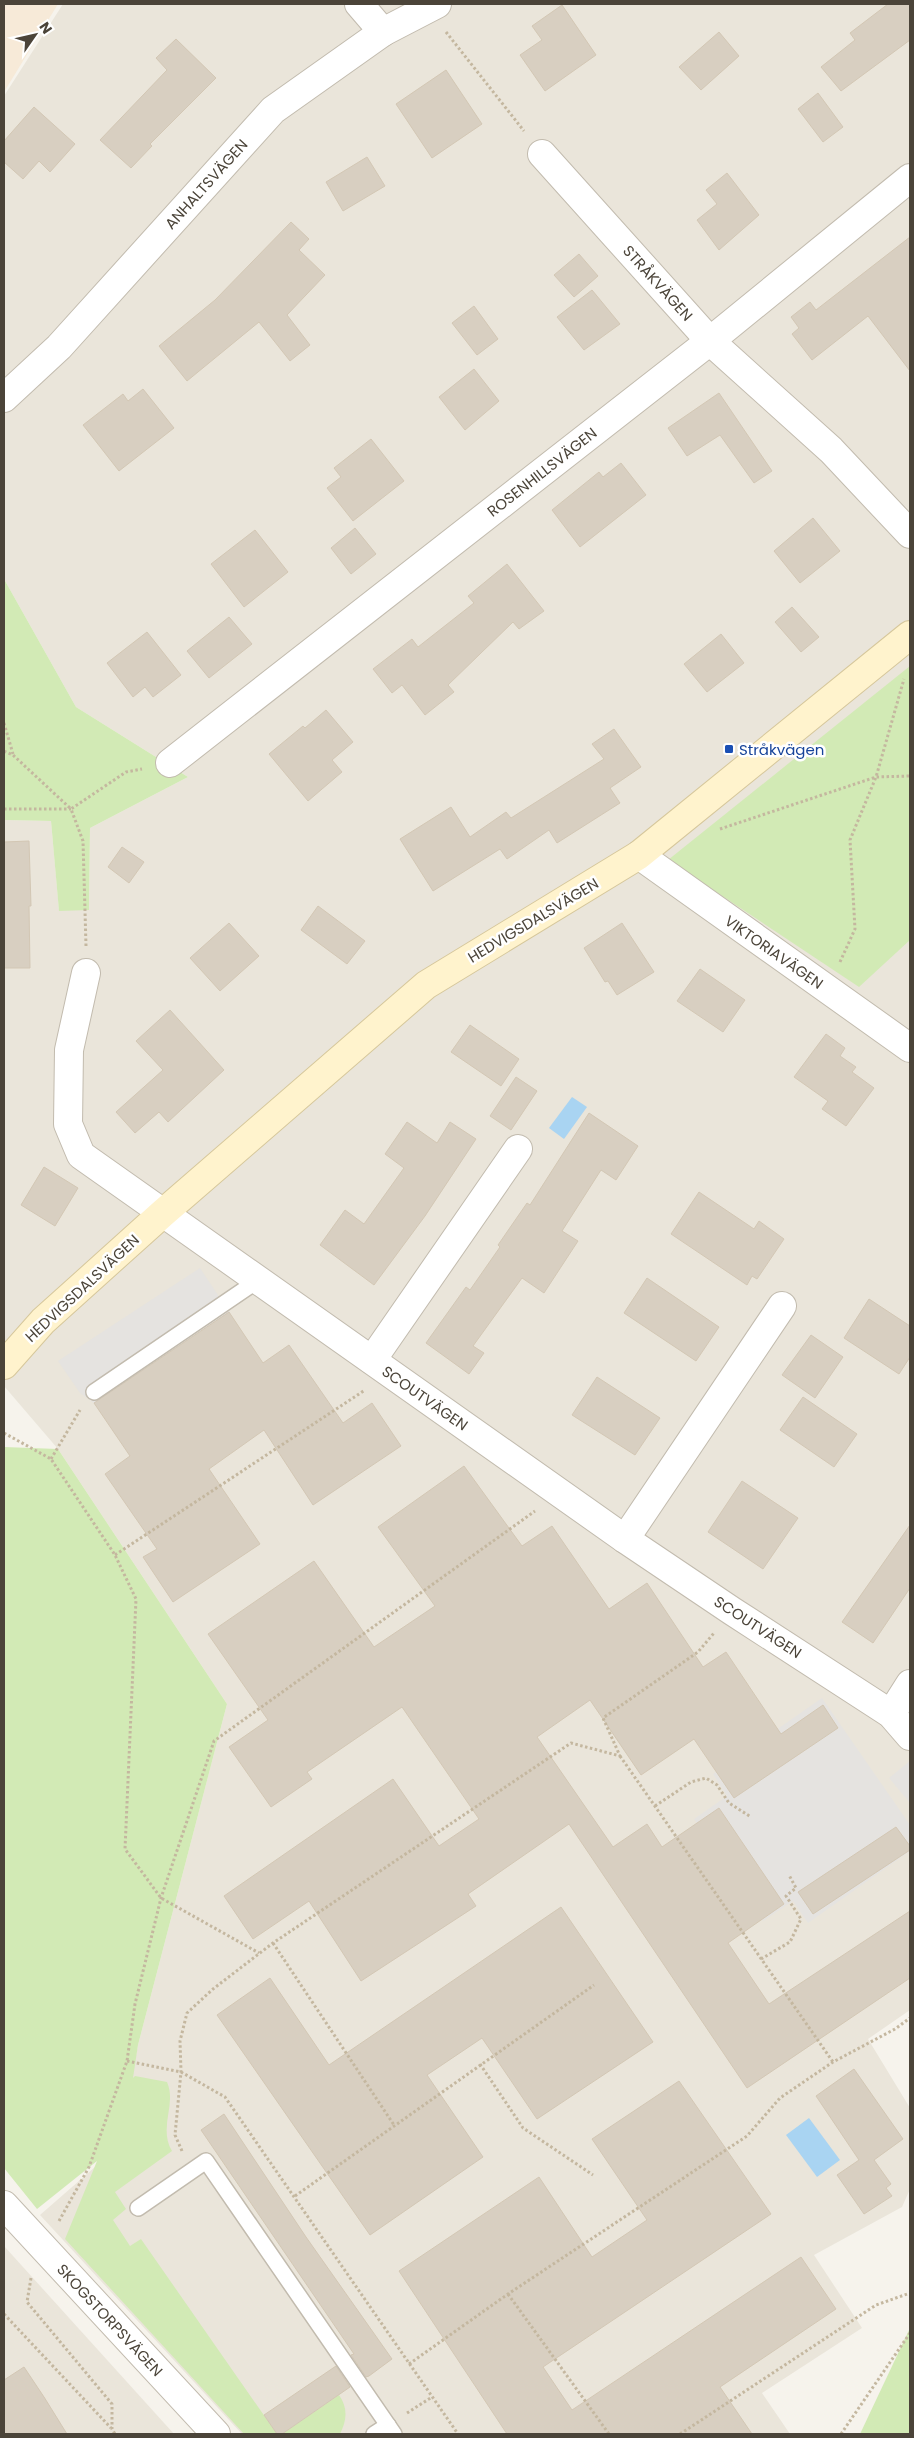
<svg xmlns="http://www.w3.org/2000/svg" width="914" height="2438" viewBox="0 0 914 2438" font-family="Poppins,sans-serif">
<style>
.residential{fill:#eae5da}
.commercial{fill:#f7ead8}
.green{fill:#d2eab5}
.parking{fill:#e5e3e0}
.water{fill:#a9d4f2}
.building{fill:#d8cfc1;stroke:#d3c7b4}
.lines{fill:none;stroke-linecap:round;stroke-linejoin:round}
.lane-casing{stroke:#c2bbae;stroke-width:18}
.street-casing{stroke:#c2bbae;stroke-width:30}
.secondary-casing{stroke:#d6c79b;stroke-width:30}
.path{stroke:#c4b79f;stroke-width:3;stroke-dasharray:2.5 2.5;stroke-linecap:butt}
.lane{stroke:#fff;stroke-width:15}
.street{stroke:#fff;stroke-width:28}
.secondary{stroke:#fff3cd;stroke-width:28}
.transit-dot{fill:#1a4fb4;stroke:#fff;stroke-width:2}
.labels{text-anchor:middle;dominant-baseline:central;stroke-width:5;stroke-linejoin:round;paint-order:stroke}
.street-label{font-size:15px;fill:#4b4439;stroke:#fff}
.transit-label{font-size:15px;fill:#164399;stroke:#fff;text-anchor:start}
</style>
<rect width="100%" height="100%" fill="#f6f3ec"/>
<g class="residential">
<path d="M 63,4 L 910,4 L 910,2010 L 868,2039 L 910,2108 L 910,2189 L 902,2207 L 814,2255 L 862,2328 L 762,2393 L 790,2434 L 242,2434 L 40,2215 L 119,2146 L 138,2045 L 227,1704 L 58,1449 L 4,1386 L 4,820 L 51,821 L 59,910 L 89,910 L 90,828 L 188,777 L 76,707 L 4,579 L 4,96 Z"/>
<path d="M 4,2246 L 174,2434 L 4,2434 Z"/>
</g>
<path class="commercial" d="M 4,4 L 58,4 L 4,92 Z"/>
<g class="green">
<path d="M 4,579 L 76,707 L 188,777 L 90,828 L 89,910 L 59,911 L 51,821 L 4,820 Z"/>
<path d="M 910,666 L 910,940 L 859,987 L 668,860 Z"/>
<path d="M 4,1447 L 58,1449 L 227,1704 L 138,2045 L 133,2078 L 135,2076 L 167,2082 C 177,2105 158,2127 172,2151 L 115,2192 L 126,2209 L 113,2220 L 130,2246 L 141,2239 L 277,2434 L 244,2434 L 65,2239 L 97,2161 L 37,2209 L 4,2168 Z"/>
<path d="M 910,2328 L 910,2434 L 860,2434 Z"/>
<path d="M 339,2395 C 348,2408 347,2420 340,2434 L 282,2434 Z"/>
</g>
<g class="parking">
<path d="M 200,1268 L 243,1333 L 94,1403 L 80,1393 L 58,1361 Z"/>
<path d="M 822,1698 L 910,1825 L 910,1851 L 808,1923 L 793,1901 L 763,1921 L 694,1819 L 727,1796 L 713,1774 Z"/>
<path d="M 910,1761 L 910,1803 L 889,1778 Z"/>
</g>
<g class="water">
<path d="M 572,1097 L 587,1107 L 564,1139 L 549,1128 Z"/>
<path d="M 809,2118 L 840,2160 L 817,2177 L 786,2135 Z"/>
</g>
<g class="building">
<path d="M 888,4 L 910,4 L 910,40 L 841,91 L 821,67 L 855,40 L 850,33 Z"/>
<path d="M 562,5 L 596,55 L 545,91 L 520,55 L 542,40 L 532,26 Z"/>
<path d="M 719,32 L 739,56 L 701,90 L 679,67 Z"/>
<path d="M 176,39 L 216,78 L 150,144 L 152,146 L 131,168 L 100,140 L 167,70 L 156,58 Z"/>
<path d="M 446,70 L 482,124 L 432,158 L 396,104 Z"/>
<path d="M 818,93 L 843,127 L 823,142 L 798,109 Z"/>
<path d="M 34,107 L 75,144 L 50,172 L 39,161 L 23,179 L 4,162 L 4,141 Z"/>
<path d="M 367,157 L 385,186 L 343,211 L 326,182 Z"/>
<path d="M 727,173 L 759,215 L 719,250 L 697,220 L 717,204 L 706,190 Z"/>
<path d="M 291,222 L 309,239 L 299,250 L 325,275 L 287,315 L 310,345 L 290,361 L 259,322 L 187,381 L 159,346 L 215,300 Z"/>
<path d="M 910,237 L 910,371 L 868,316 L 812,360 L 792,334 L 799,328 L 791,317 L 810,302 L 816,310 Z"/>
<path d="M 579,254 L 598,276 L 574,297 L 554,275 Z"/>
<path d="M 592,290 L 620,324 L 584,350 L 557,317 Z"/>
<path d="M 474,306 L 498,339 L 477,355 L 452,323 Z"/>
<path d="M 474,369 L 499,401 L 465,430 L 439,397 Z"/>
<path d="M 143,389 L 174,428 L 119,471 L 83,425 L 123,394 L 128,401 Z"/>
<path d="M 719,393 L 772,471 L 754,483 L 720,435 L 687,456 L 668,428 Z"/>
<path d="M 371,439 L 404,481 L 353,521 L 327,488 L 341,477 L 334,468 Z"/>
<path d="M 621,463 L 646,495 L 580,547 L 552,510 L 599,472 L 603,477 Z"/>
<path d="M 813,518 L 840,551 L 800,583 L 774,551 Z"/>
<path d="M 355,528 L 376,554 L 351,574 L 331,548 Z"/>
<path d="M 255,530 L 288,572 L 244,607 L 211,564 Z"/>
<path d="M 507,564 L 544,611 L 519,629 L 513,622 L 448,685 L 454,692 L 425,715 L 402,685 L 392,693 L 373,669 L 412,639 L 418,647 L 474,603 L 468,596 Z"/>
<path d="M 792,607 L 819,637 L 801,652 L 775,622 Z"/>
<path d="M 229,617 L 252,644 L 209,678 L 187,651 Z"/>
<path d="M 147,632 L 181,675 L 153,697 L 145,687 L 133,697 L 107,663 Z"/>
<path d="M 721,634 L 744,663 L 707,692 L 684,664 Z"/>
<path d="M 326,710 L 353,742 L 332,760 L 342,772 L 308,801 L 269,754 L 303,726 L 305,728 Z"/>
<path d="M 614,729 L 641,767 L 610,788 L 620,803 L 557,843 L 549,830 L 507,859 L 500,849 L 433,891 L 400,839 L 451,807 L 470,837 L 506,812 L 511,818 L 604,759 L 592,744 Z"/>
<path d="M 29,841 L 31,906 L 29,906 L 30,968 L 4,968 L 4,842 Z"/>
<path d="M 122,847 L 144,862 L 129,883 L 108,867 Z"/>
<path d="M 318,906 L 365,941 L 347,964 L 301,930 Z"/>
<path d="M 229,923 L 259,956 L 220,991 L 190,958 Z"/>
<path d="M 622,923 L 654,972 L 617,995 L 608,981 L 605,982 L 584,948 Z"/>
<path d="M 700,969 L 745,1000 L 723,1032 L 677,1001 Z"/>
<path d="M 170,1010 L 224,1070 L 168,1122 L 159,1112 L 135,1133 L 116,1112 L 163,1070 L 136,1041 Z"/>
<path d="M 470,1025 L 519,1059 L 501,1086 L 451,1052 Z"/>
<path d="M 826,1034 L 845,1048 L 840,1056 L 856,1067 L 852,1072 L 874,1088 L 846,1126 L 822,1109 L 828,1101 L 794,1077 Z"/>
<path d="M 516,1077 L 537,1091 L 511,1130 L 490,1116 Z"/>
<path d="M 589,1113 L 638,1146 L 616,1180 L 601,1170 L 562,1231 L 578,1241 L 544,1293 L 522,1278 L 473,1346 L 484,1353 L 469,1374 L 426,1343 L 466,1287 L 470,1290 L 500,1247 L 498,1245 L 527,1203 L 530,1205 Z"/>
<path d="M 407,1122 L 437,1143 L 450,1122 L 476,1139 L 425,1216 L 374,1285 L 320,1245 L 345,1210 L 364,1224 L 404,1168 L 385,1154 Z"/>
<path d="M 44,1167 L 78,1188 L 55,1226 L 21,1205 Z"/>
<path d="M 699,1192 L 754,1229 L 759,1221 L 784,1239 L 757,1279 L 752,1276 L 747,1285 L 671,1234 Z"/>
<path d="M 647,1278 L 719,1327 L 696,1361 L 624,1313 Z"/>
<path d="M 869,1299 L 910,1326 L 910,1357 L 899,1374 L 844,1338 Z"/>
<path d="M 229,1312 L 263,1363 L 289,1345 L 343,1423 L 372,1403 L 401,1446 L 313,1505 L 264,1430 L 209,1469 L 260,1544 L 173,1602 L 143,1557 L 157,1549 L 105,1474 L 130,1456 L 94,1403 Z"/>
<path d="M 811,1335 L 843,1357 L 815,1398 L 782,1375 Z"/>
<path d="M 597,1377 L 660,1418 L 635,1455 L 572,1415 Z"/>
<path d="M 803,1397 L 857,1434 L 834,1467 L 780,1430 Z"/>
<path d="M 464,1466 L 522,1546 L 552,1526 L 609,1609 L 647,1583 L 703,1667 L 726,1652 L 781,1734 L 823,1705 L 838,1728 L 734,1798 L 694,1739 L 641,1775 L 590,1700 L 537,1737 L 613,1847 L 647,1824 L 662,1847 L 719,1808 L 784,1904 L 728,1943 L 769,2004 L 910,1911 L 910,1978 L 747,2088 L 569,1824 L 468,1894 L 476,1906 L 361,1981 L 309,1901 L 253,1939 L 224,1896 L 393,1779 L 439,1846 L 479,1819 L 402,1707 L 307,1772 L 312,1779 L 271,1807 L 229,1747 L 268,1720 L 208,1634 L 314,1561 L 374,1647 L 435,1606 L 378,1527 Z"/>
<path d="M 742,1481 L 798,1518 L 763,1569 L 708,1532 Z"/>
<path d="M 910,1525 L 910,1588 L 873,1643 L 842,1622 Z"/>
<path d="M 896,1827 L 910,1846 L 910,1850 L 813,1914 L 798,1892 Z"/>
<path d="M 561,1907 L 653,2042 L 537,2119 L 482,2038 L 427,2075 L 483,2157 L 370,2235 L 217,2015 L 270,1978 L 329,2065 Z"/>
<path d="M 854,2069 L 903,2139 L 874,2160 L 891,2184 L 886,2188 L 892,2196 L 864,2214 L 837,2175 L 859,2160 L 816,2096 Z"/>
<path d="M 679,2081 L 771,2214 L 543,2367 L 572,2410 L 801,2257 L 836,2309 L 720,2387 L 752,2434 L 507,2434 L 399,2271 L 539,2177 L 592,2257 L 647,2220 L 592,2139 Z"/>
<path d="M 224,2114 L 306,2237 L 392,2359 L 369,2376 L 366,2377 L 351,2355 L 354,2354 L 201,2130 Z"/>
<path d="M 336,2366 L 350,2387 L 282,2434 L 277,2434 L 264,2415 Z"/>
<path d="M 24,2367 L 44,2397 L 67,2434 L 4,2434 L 4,2380 Z"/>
</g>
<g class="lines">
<g class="lane-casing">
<g id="lane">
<path d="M 94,1392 L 257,1281"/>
<path d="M 138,2208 L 206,2161 L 394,2434"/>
<path d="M 374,2434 L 388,2425"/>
</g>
</g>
<g class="street-casing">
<g id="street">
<path d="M 359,4 L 383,32"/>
<path d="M 542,154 L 710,341 L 831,450 L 910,534"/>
<path d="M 4,398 L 59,347 L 273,110 L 383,32 L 437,4"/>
<path d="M 170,763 L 710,341 L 910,178"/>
<path d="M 639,855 L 910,1048"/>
<path d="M 86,973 L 69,1050 L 68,1124 L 81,1155 L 625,1539 L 732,1611 L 891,1714 L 910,1736"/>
<path d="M 372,1360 L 518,1149"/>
<path d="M 625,1539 L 782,1306"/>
<path d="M 891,1714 L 910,1684"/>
<path d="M 4,2205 L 216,2434"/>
</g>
</g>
<g class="secondary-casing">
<path id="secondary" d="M 4,1365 L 43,1321 L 163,1213 L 426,985 L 639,855 L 910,635"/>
</g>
<g class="path">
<path d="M 446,32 L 524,131"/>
<path d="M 4,723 L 13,754"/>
<path d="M 4,751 L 13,755 L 71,809"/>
<path d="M 4,809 L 71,809"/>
<path d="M 720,829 L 876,777 L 910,776"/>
<path d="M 86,946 L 83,841 L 71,809 L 126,772 L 142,769"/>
<path d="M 840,962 L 855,929 L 850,840 L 876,777 L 904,679"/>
<path d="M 4,1433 L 51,1459 L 115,1555 L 136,1599 L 125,1849 L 161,1898 L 259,1953"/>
<path d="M 51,1459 L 80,1410"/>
<path d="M 115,1555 L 365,1390"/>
<path d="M 620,1756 L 833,2062"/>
<path d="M 655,1806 L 691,1782 L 706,1778 L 717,1785 L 729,1803 L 751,1817"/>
<path d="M 273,1943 L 394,2125"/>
<path d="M 761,1959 L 790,1942 L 801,1919 L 786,1896 L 796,1888 L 789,1875"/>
<path d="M 127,2061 L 181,2072 L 225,2097 L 458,2434"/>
<path d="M 480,2064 L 523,2128 L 593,2175"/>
<path d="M 182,2151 L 175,2135 L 181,2072 L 180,2041 L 187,2013 L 213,1989 L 273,1943 L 571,1743 L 620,1756 L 603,1718 L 698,1652 L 714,1633"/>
<path d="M 295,2196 L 594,1985"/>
<path d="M 59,2221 L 89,2167 L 127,2061 L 135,2004 L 161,1898 L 214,1741 L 535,1511"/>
<path d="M 31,2278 L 27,2302 L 112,2404 L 112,2429 L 115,2434"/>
<path d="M 508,2294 L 609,2434"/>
<path d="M 4,2314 L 111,2428"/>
<path d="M 409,2364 L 508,2294 L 747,2136 L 780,2098 L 833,2062 L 895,2029 L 910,2018"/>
<path d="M 407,2413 L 432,2397"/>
<path d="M 680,2434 L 876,2305 L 910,2293"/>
<path d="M 841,2434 L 910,2333"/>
</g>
<use href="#lane" class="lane"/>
<use href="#street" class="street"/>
<use href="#secondary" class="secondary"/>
</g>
<rect class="transit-dot" x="724" y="744" width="10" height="10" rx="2.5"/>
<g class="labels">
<g class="street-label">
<text transform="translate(206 184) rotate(-48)">ANHALTSVÄGEN</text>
<text transform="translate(658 283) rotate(48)">STRÅKVÄGEN</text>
<text transform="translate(542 472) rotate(-38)">ROSENHILLSVÄGEN</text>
<text transform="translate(533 920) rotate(-31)">HEDVIGSDALSVÄGEN</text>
<text transform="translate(774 952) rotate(35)">VIKTORIAVÄGEN</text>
<text transform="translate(82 1288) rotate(-43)">HEDVIGSDALSVÄGEN</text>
<text transform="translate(425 1398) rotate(35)">SCOUTVÄGEN</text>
<text transform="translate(758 1627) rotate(33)">SCOUTVÄGEN</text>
<text transform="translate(110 2320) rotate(47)">SKOGSTORPSVÄGEN</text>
</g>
<g class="transit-label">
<text x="739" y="749">Stråkvägen</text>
</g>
</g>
<rect width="914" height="2438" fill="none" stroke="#4b4439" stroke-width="10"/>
<g transform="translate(35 35) rotate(56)" stroke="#ffffff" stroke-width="4" paint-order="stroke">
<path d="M0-4L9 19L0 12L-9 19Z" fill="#4b4439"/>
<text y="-8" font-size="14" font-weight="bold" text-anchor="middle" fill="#4b4439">N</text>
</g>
</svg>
